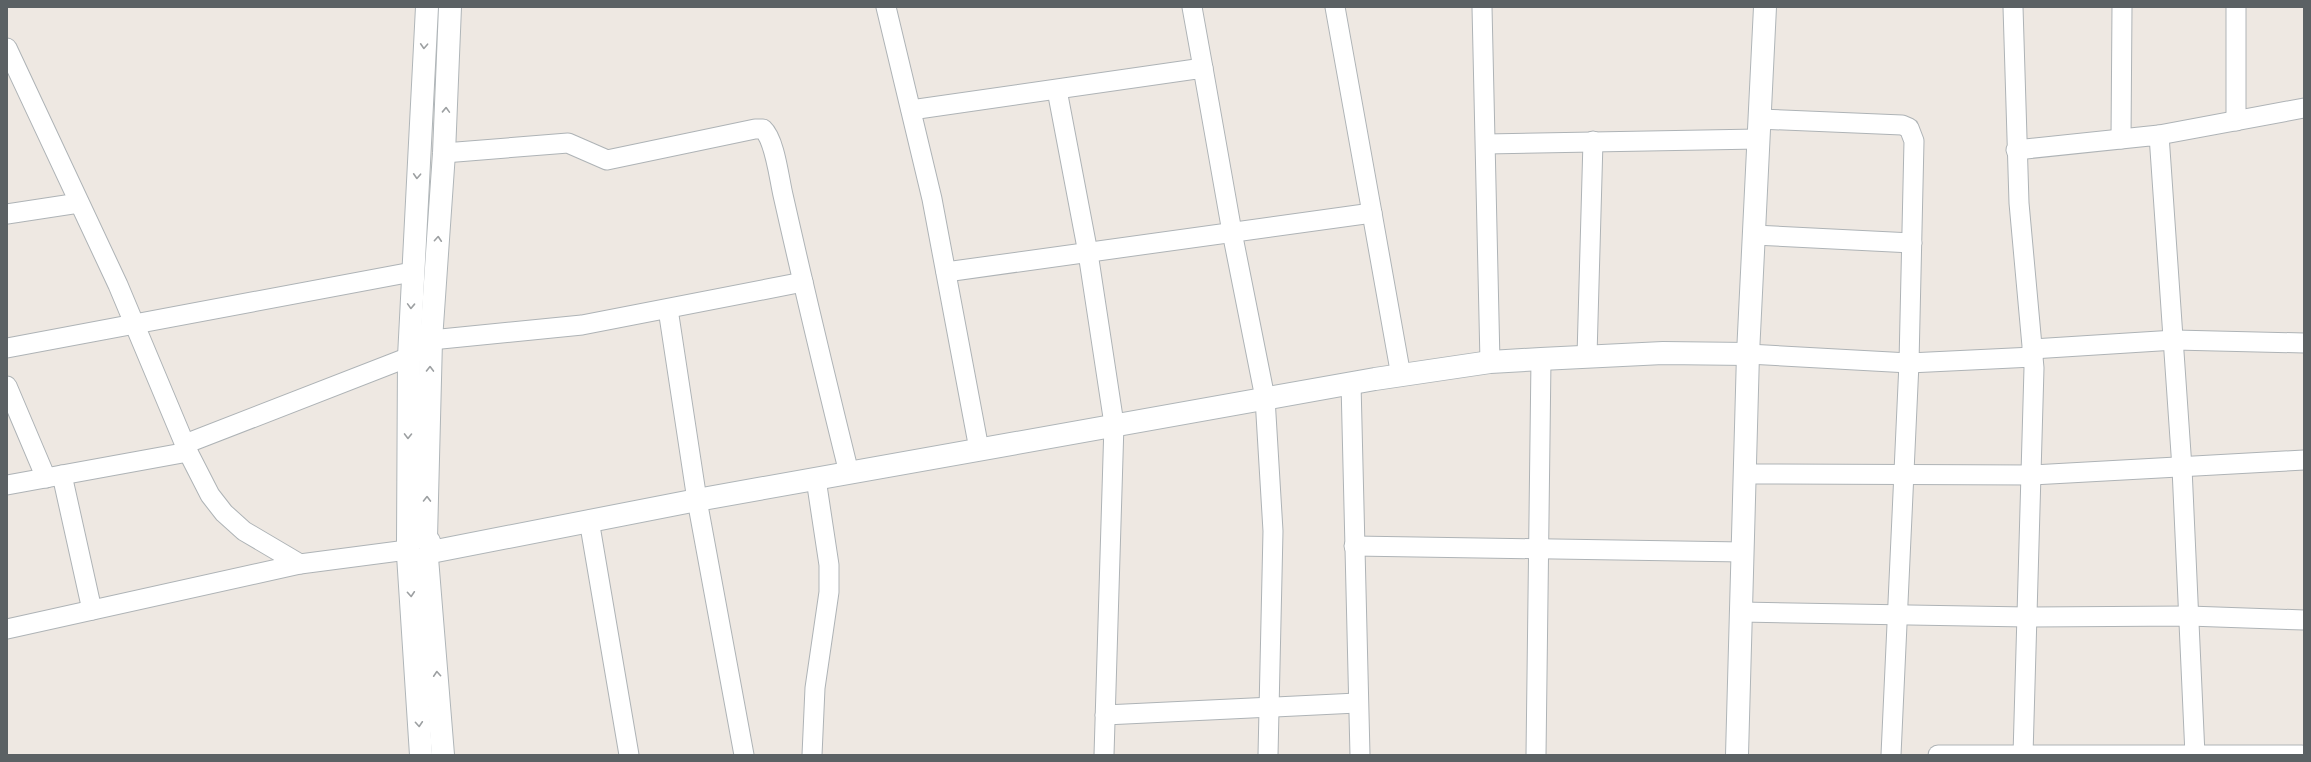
<svg xmlns="http://www.w3.org/2000/svg" width="2311" height="762" viewBox="0 0 2311 762" font-family="Roboto,sans-serif">
<style>
.lines{fill:none;stroke-linecap:round;stroke-linejoin:round}
.street-casing{stroke:#aeb3b6;stroke-width:21}
.secondary-casing{stroke:#afb5b8;stroke-width:24}
.street{stroke:#fff;stroke-width:19}
.secondary{stroke:#fff;stroke-width:22}
.oneway{stroke:#9da0a2}
</style>
<rect width="100%" height="100%" fill="#eee8e2"/>
<g class="lines">
<g class="street-casing">
<g id="street">
<path d="M 886,7 L 932,199 L 979,449"/>
<path d="M 1192,7 L 1203,68"/>
<path d="M 1335,7 L 1372,213"/>
<path d="M 1482,7 L 1490,362"/>
<path d="M 2013,7 L 2019,203 L 2034,368 L 2023,755"/>
<path d="M 2236,7 L 2236,121"/>
<path d="M 7,48 L 118,285 L 188,452 L 210,495 L 224,513 L 244,531 L 300,564 L 407,550"/>
<path d="M 1057,90 L 1088,253 L 1114,424 L 1104,755"/>
<path d="M 911,110 L 1203,68 L 1232,232 L 1265,398 L 1273,531 L 1268,755"/>
<path d="M 1759,119 L 1902,125 L 1909,128 L 1914,141 L 1909,363 L 1891,755"/>
<path d="M 2159,135 L 2304,108"/>
<path d="M 2121,139 L 2122,7"/>
<path d="M 1486,144 L 1758,139"/>
<path d="M 2016,150 L 2159,135 L 2182,468 L 2195,755"/>
<path d="M 444,153 L 568,143 L 607,160 L 755,129 L 763,129 C 775,140 779,178 783,195 C 804,288 826,380 849,473"/>
<path d="M 7,214 L 79,203"/>
<path d="M 1754,235 L 1912,243"/>
<path d="M 946,272 L 1372,213 L 1401,376"/>
<path d="M 668,309 L 697,500 L 744,755"/>
<path d="M 431,340 L 582,325 L 803,282"/>
<path d="M 7,348 L 412,272"/>
<path d="M 2032,349 L 2175,340 L 2304,343"/>
<path d="M 1748,354 L 1909,363 L 2033,357"/>
<path d="M 1587,356 L 1593,141"/>
<path d="M 1351,383 L 1360,755"/>
<path d="M 7,386 L 46,478"/>
<path d="M 185,444 L 409,357"/>
<path d="M 1746,474 L 2032,475 L 2304,460"/>
<path d="M 62,475 L 92,610"/>
<path d="M 7,485 L 188,452"/>
<path d="M 589,520 L 629,755"/>
<path d="M 1354,546 L 1743,552"/>
<path d="M 1741,612 L 2027,617 L 2189,616 L 2304,620"/>
<path d="M 7,629 L 300,564"/>
<path d="M 1105,715 L 1357,703"/>
<path d="M 812,755 L 815,688 L 829,592 L 829,565 L 816,479"/>
<path d="M 1536,755 L 1541,359"/>
<path d="M 1938,755 L 2302,755"/>
</g>
</g>
<g class="secondary-casing">
<g id="secondary">
<path d="M 426,538 L 431,340 L 444,153 L 450,7"/>
<path d="M 408,544 L 409,357 L 427,7"/>
<path d="M 431,552 L 697,500 L 1375,379 L 1490,362 L 1541,359 L 1663,353 L 1748,354"/>
<path d="M 408,555 L 421,755"/>
<path d="M 427,558 L 418,561 L 408,555 L 408,544 C 420,528 438,540 427,558 L 443,755"/>
<path d="M 1737,755 L 1748,354 L 1765,7"/>
</g>
</g>
<use href="#street" class="street"/>
<use href="#secondary" class="secondary"/>
</g>
<defs><path id="oneway-chevron" d="M-2-3.5L2.5 0L-2 3.5" fill="none" stroke-width="1.6" stroke-linecap="round" stroke-linejoin="round"/></defs>
<g class="oneway">
<use href="#oneway-chevron" transform="translate(424 46) rotate(93)"/>
<use href="#oneway-chevron" transform="translate(446 110) rotate(-88)"/>
<use href="#oneway-chevron" transform="translate(417 176) rotate(93)"/>
<use href="#oneway-chevron" transform="translate(438 239) rotate(-86)"/>
<use href="#oneway-chevron" transform="translate(411 306) rotate(92)"/>
<use href="#oneway-chevron" transform="translate(430 369) rotate(-89)"/>
<use href="#oneway-chevron" transform="translate(408 436) rotate(91)"/>
<use href="#oneway-chevron" transform="translate(427 499) rotate(-89)"/>
<use href="#oneway-chevron" transform="translate(411 594) rotate(86)"/>
<use href="#oneway-chevron" transform="translate(437 674) rotate(-94)"/>
<use href="#oneway-chevron" transform="translate(419 724) rotate(86)"/>
</g>
<rect width="2311" height="762" fill="none" stroke="#5b6164" stroke-width="16"/>
</svg>
